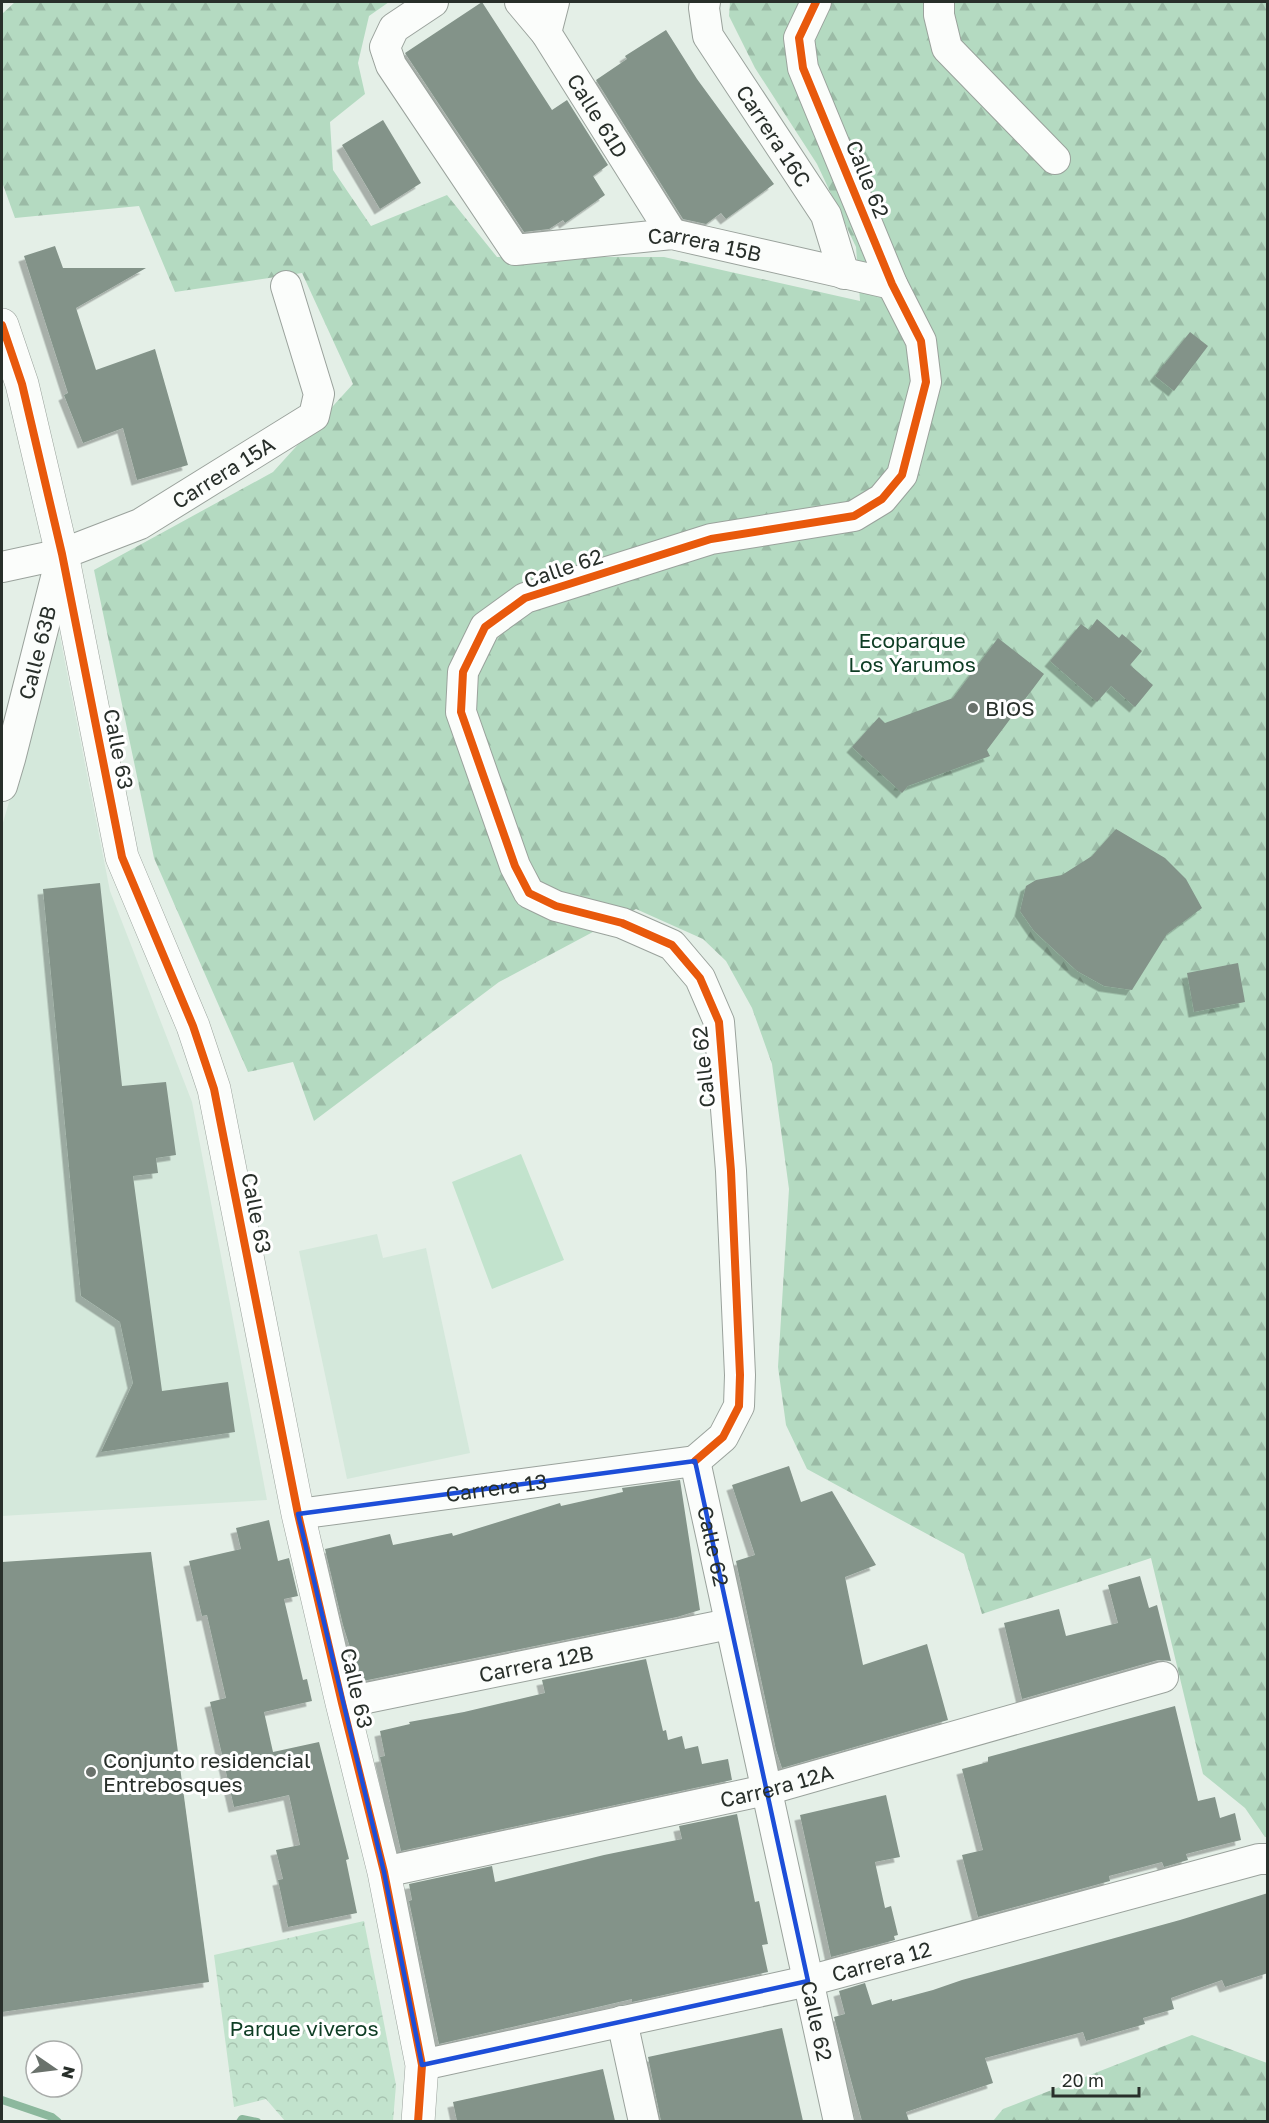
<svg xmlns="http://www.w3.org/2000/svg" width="1269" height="2123" viewBox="0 0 1269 2123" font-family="'Golos Text',sans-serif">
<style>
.built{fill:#d4e8db}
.forest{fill:url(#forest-firs)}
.park{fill:url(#park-crowns)}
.pitch{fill:#c2e3cd}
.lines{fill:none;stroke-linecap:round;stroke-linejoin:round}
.stream{stroke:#8cb89d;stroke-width:8}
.building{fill:#839389;filter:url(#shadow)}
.street-casing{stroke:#9aa29c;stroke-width:32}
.secondary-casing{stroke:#9aa29c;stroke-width:34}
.street{stroke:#fbfdfb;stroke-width:30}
.secondary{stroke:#fbfdfb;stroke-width:33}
.cycleway-casing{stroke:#fff;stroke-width:11}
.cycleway{stroke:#e8590c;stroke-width:8}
.marked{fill:none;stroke:#1d4ed8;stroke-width:4.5;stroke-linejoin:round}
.poi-dot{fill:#6a726c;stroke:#fff;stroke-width:2}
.labels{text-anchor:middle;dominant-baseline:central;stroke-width:6;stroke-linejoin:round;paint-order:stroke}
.street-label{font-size:21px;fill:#282f2a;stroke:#fff}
.park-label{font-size:21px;fill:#0e3d24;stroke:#fff}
.poi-label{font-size:21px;fill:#282f2a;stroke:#fff;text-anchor:start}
</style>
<defs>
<pattern id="forest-firs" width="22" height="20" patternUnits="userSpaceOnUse" patternTransform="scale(1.5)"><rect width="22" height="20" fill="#b4dac1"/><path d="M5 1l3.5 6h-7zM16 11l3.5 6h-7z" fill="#9bbba6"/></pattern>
<pattern id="park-crowns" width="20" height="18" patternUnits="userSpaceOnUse" patternTransform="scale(1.5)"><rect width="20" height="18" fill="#c2e3cd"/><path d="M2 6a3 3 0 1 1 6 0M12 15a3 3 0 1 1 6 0" fill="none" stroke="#a7c3b0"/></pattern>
<filter id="shadow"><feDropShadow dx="-5.5" dy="5.5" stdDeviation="0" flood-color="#0004"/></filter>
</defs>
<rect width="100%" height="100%" fill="#e4efe7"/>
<g class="built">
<path d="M 59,632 L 110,891 L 192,1102 L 267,1500 L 2,1516 L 2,826 Z"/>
<path d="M 377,1234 L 383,1258 L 426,1248 L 470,1453 L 347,1479 L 299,1251 Z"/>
</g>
<g class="forest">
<path d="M 15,2 L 389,2 L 369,16 L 358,63 L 365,94 L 330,122 L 333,170 L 371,226 L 447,195 L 497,257 L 664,257 L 860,301 L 856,247 L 817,164 L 755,68 L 729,16 L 730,2 L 1267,2 L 1267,1837 L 1265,1837 L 1245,1808 L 1203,1774 L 1151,1558 L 982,1614 L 964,1554 L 807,1469 L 786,1425 L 778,1367 L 789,1189 L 772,1064 L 752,1008 L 726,961 L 703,939 L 636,909 L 499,982 L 314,1121 L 293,1062 L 248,1072 L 154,858 L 94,570 L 273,472 L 353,384 L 302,273 L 175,292 L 139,206 L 15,218 L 2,182 L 2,14 Z"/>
<path d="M 1192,2035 L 1267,2063 L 1267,2121 L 993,2121 L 1003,2109 Z"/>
</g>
<path class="park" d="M 364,1921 L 396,2085 L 393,2121 L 285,2121 L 266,2099 L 234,2107 L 214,1955 Z"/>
<path class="pitch" d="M 521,1154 L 564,1260 L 492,1289 L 452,1182 Z"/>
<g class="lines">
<g class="stream">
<path d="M 2,2100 L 52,2117 L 58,2122"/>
<path d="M 240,2122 L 242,2119 L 257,2122"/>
</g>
</g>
<g class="building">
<path d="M 482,2 L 552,110 L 567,100 L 608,165 L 593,176 L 605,195 L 565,223 L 563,220 L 549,229 L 524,232 L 405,53 Z"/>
<path d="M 666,30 L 697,79 L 774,184 L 726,219 L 721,213 L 706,224 L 683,219 L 596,80 L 627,59 L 625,56 Z"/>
<path d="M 383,120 L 421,183 L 380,209 L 342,145 Z"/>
<path d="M 55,246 L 63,268 L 146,268 L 76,308 L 96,370 L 155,349 L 188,465 L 137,480 L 123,428 L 83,443 L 64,395 L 68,393 L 24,256 Z"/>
<path d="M 1190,332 L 1208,346 L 1174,391 L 1155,376 Z"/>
<path d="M 1097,619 L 1119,638 L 1122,634 L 1142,651 L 1130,665 L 1153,685 L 1135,707 L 1111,686 L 1097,702 L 1050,661 L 1081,624 L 1089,630 Z"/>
<path d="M 998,638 L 1044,674 L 987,750 L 990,756 L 908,786 L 902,793 L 852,747 L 879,717 L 885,723 L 953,698 Z"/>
<path d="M 1116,829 L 1165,858 L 1186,879 L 1202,908 L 1167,934 L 1132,990 L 1104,986 L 1077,971 L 1034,931 L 1020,911 L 1026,886 L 1036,880 L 1062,875 L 1092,856 Z"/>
<path d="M 100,883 L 122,1086 L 166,1082 L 176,1155 L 156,1158 L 158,1173 L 133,1176 L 162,1391 L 228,1382 L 235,1432 L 101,1452 L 133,1383 L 120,1322 L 81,1296 L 43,889 Z"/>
<path d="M 1238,963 L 1245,1002 L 1194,1012 L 1187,973 Z"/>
<path d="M 789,1466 L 801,1502 L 832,1491 L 876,1565 L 845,1577 L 863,1665 L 927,1644 L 948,1720 L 782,1768 L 776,1750 L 736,1561 L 755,1555 L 732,1485 Z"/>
<path d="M 680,1480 L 700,1610 L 677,1617 L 358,1682 L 354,1660 L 343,1625 L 325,1549 L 390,1534 L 393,1545 L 452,1533 L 453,1536 L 560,1503 L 561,1506 L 623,1492 L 622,1488 Z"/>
<path d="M 269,1520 L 278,1561 L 289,1558 L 298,1596 L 284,1599 L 303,1680 L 307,1679 L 312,1701 L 264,1712 L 273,1752 L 319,1742 L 349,1859 L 346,1860 L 357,1913 L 288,1927 L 278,1880 L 283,1879 L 276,1850 L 300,1845 L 289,1795 L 234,1807 L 210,1702 L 226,1698 L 207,1615 L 202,1616 L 189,1561 L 241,1549 L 236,1528 Z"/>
<path d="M 151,1552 L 209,1982 L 2,2012 L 2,1562 Z"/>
<path d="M 1140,1576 L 1149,1608 L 1157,1605 L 1171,1661 L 1158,1660 L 1022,1699 L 1004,1623 L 1059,1609 L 1066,1636 L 1118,1623 L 1108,1585 Z"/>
<path d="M 646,1659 L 663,1731 L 666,1730 L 668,1740 L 682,1736 L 685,1749 L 698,1746 L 702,1764 L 728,1759 L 732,1780 L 401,1851 L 380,1757 L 385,1756 L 380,1731 L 410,1724 L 409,1722 L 464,1712 L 545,1693 L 542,1680 Z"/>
<path d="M 1175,1706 L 1198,1801 L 1215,1797 L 1220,1818 L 1235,1813 L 1241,1840 L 1186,1854 L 1188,1860 L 1164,1867 L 1162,1862 L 1109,1876 L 1110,1881 L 978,1917 L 962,1855 L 983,1850 L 962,1769 L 988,1762 L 988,1757 Z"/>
<path d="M 886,1795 L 900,1857 L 875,1862 L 885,1908 L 891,1906 L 898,1935 L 894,1936 L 895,1940 L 831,1957 L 800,1815 Z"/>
<path d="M 737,1814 L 755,1902 L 759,1901 L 768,1944 L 762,1945 L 768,1972 L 632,2002 L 632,1999 L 439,2044 L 409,1901 L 412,1900 L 409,1884 L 492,1866 L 495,1882 L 604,1855 L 682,1839 L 679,1826 Z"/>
<path d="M 1268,1893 L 1268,1973 L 1225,1987 L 1222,1980 L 1171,1998 L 1174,2009 L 1143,2018 L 1145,2024 L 1086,2041 L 1083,2032 L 985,2058 L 993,2083 L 906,2112 L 909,2121 L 862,2121 L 834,2017 L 845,2014 L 839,1991 L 865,1983 L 872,2005 L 892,1999 L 892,2001 L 933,1990 L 962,1980 L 1180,1920 Z"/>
<path d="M 782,2028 L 803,2121 L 661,2121 L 648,2057 Z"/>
<path d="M 603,2069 L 615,2121 L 457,2121 L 453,2102 Z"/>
</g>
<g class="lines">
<g class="street-casing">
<g id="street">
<path id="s1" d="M 433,2 L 394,28 L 385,47 L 391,65 L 515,250 L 672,234 L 892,284"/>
<path id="s2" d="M 520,2 L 546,33 L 672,234"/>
<path id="s3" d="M 705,2 L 704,8 L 708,36 L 826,215 L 844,274"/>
<path d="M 939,2 L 939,15 L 947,48 L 1055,159"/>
<path d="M 546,33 L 554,2"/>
<path id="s4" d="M 2,567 L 62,554 L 140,524 L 314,416 L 319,394 L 286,286"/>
<path id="s5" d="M 2,786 L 10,759 L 62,554"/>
<path d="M 695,1461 L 723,1437 L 739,1406 L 740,1375 L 731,1171 L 719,1022 L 700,978 L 672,945 L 622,923 L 556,906 L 529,893 L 515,866 L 461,712 L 463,672 L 485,627 L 525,598 L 711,539 L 854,516 L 882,499 L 902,475 L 926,382 L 921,341 L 892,284 L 803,68 L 799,38 L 816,2"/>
<path id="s6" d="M 695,1461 L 839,2122"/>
<path id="s7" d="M 298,1514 L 695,1461"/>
<path id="s8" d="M 342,1703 L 729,1624"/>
<path id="s9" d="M 384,1872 L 766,1790 L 1163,1677"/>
<path d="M 622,2021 L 644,2122"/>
<path id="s10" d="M 422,2065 L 808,1981 L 1259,1859 L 1268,1859"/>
</g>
</g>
<g class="secondary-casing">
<path id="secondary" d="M 2,325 L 22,384 L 62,554 L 122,857 L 193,1026 L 214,1089 L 298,1514 L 342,1703 L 384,1872 L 422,2065 L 418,2122"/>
</g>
<use href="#street" class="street"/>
<use href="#secondary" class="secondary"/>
<g class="cycleway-casing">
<g id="cycleway">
<path d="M 2,325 L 22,384 L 62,554 L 122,857 L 193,1026 L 214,1089 L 298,1514 L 342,1703 L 384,1872 L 422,2065 L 418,2122"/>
<path d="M 695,1461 L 723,1437 L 739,1406 L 740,1375 L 731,1171 L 719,1022 L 700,978 L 672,945 L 622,923 L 556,906 L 529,893 L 515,866 L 461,712 L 463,672 L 485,627 L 525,598 L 711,539 L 854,516 L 882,499 L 902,475 L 926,382 L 921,341 L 892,284 L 803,68 L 799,38 L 816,2"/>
</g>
</g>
<use href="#cycleway" class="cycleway"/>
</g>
<path class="marked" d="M 695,1461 L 808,1981 L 422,2065 L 384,1872 L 298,1514 Z"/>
<g class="poi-dot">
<circle cx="973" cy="708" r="6"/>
<circle cx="91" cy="1772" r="6"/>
</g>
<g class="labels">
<g class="street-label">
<text stroke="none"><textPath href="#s2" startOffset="138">Calle 61D</textPath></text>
<text stroke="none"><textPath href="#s3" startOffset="154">Carrera 16C</textPath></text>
<text transform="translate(868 179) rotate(68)">Calle 62</text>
<text stroke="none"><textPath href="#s1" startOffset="501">Carrera 15B</textPath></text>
<text stroke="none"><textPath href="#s4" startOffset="243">Carrera 15A</textPath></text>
<text transform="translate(563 568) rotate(-19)">Calle 62</text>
<text stroke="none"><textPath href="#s5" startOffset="138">Calle 63B</textPath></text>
<text transform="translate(119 749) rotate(79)">Calle 63</text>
<text transform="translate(703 1067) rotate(-96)">Calle 62</text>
<text transform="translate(257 1213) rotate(79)">Calle 63</text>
<text stroke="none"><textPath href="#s7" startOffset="200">Carrera 13</textPath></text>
<text stroke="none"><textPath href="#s6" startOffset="87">Calle 62</textPath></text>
<text stroke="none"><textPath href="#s8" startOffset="198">Carrera 12B</textPath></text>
<text transform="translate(357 1688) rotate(77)">Calle 63</text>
<text stroke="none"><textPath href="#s9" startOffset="402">Carrera 12A</textPath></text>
<text stroke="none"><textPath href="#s10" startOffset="471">Carrera 12</textPath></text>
<text stroke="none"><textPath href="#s6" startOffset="573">Calle 62</textPath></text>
</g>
<g class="park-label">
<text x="912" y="640">Ecoparque<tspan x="912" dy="24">Los Yarumos</tspan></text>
<text x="304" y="2028">Parque viveros</text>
</g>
<g class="poi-label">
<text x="985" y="708">BIOS</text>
<text x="103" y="1760">Conjunto residencial<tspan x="103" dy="24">Entrebosques</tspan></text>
</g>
</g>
<rect width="1269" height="2123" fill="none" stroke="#282f2a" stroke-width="6"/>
<g transform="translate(54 2069) rotate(104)"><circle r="28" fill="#ffffff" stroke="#a9acaa" stroke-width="1.5"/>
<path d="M0-4.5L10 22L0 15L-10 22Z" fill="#6a726c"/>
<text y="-9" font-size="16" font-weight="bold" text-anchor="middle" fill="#282f2a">N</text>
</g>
<path d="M1053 2087v9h86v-9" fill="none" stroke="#282f2a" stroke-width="3"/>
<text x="1062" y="2087" font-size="18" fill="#282f2a" stroke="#ffffff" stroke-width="4.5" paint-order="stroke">20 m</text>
</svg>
